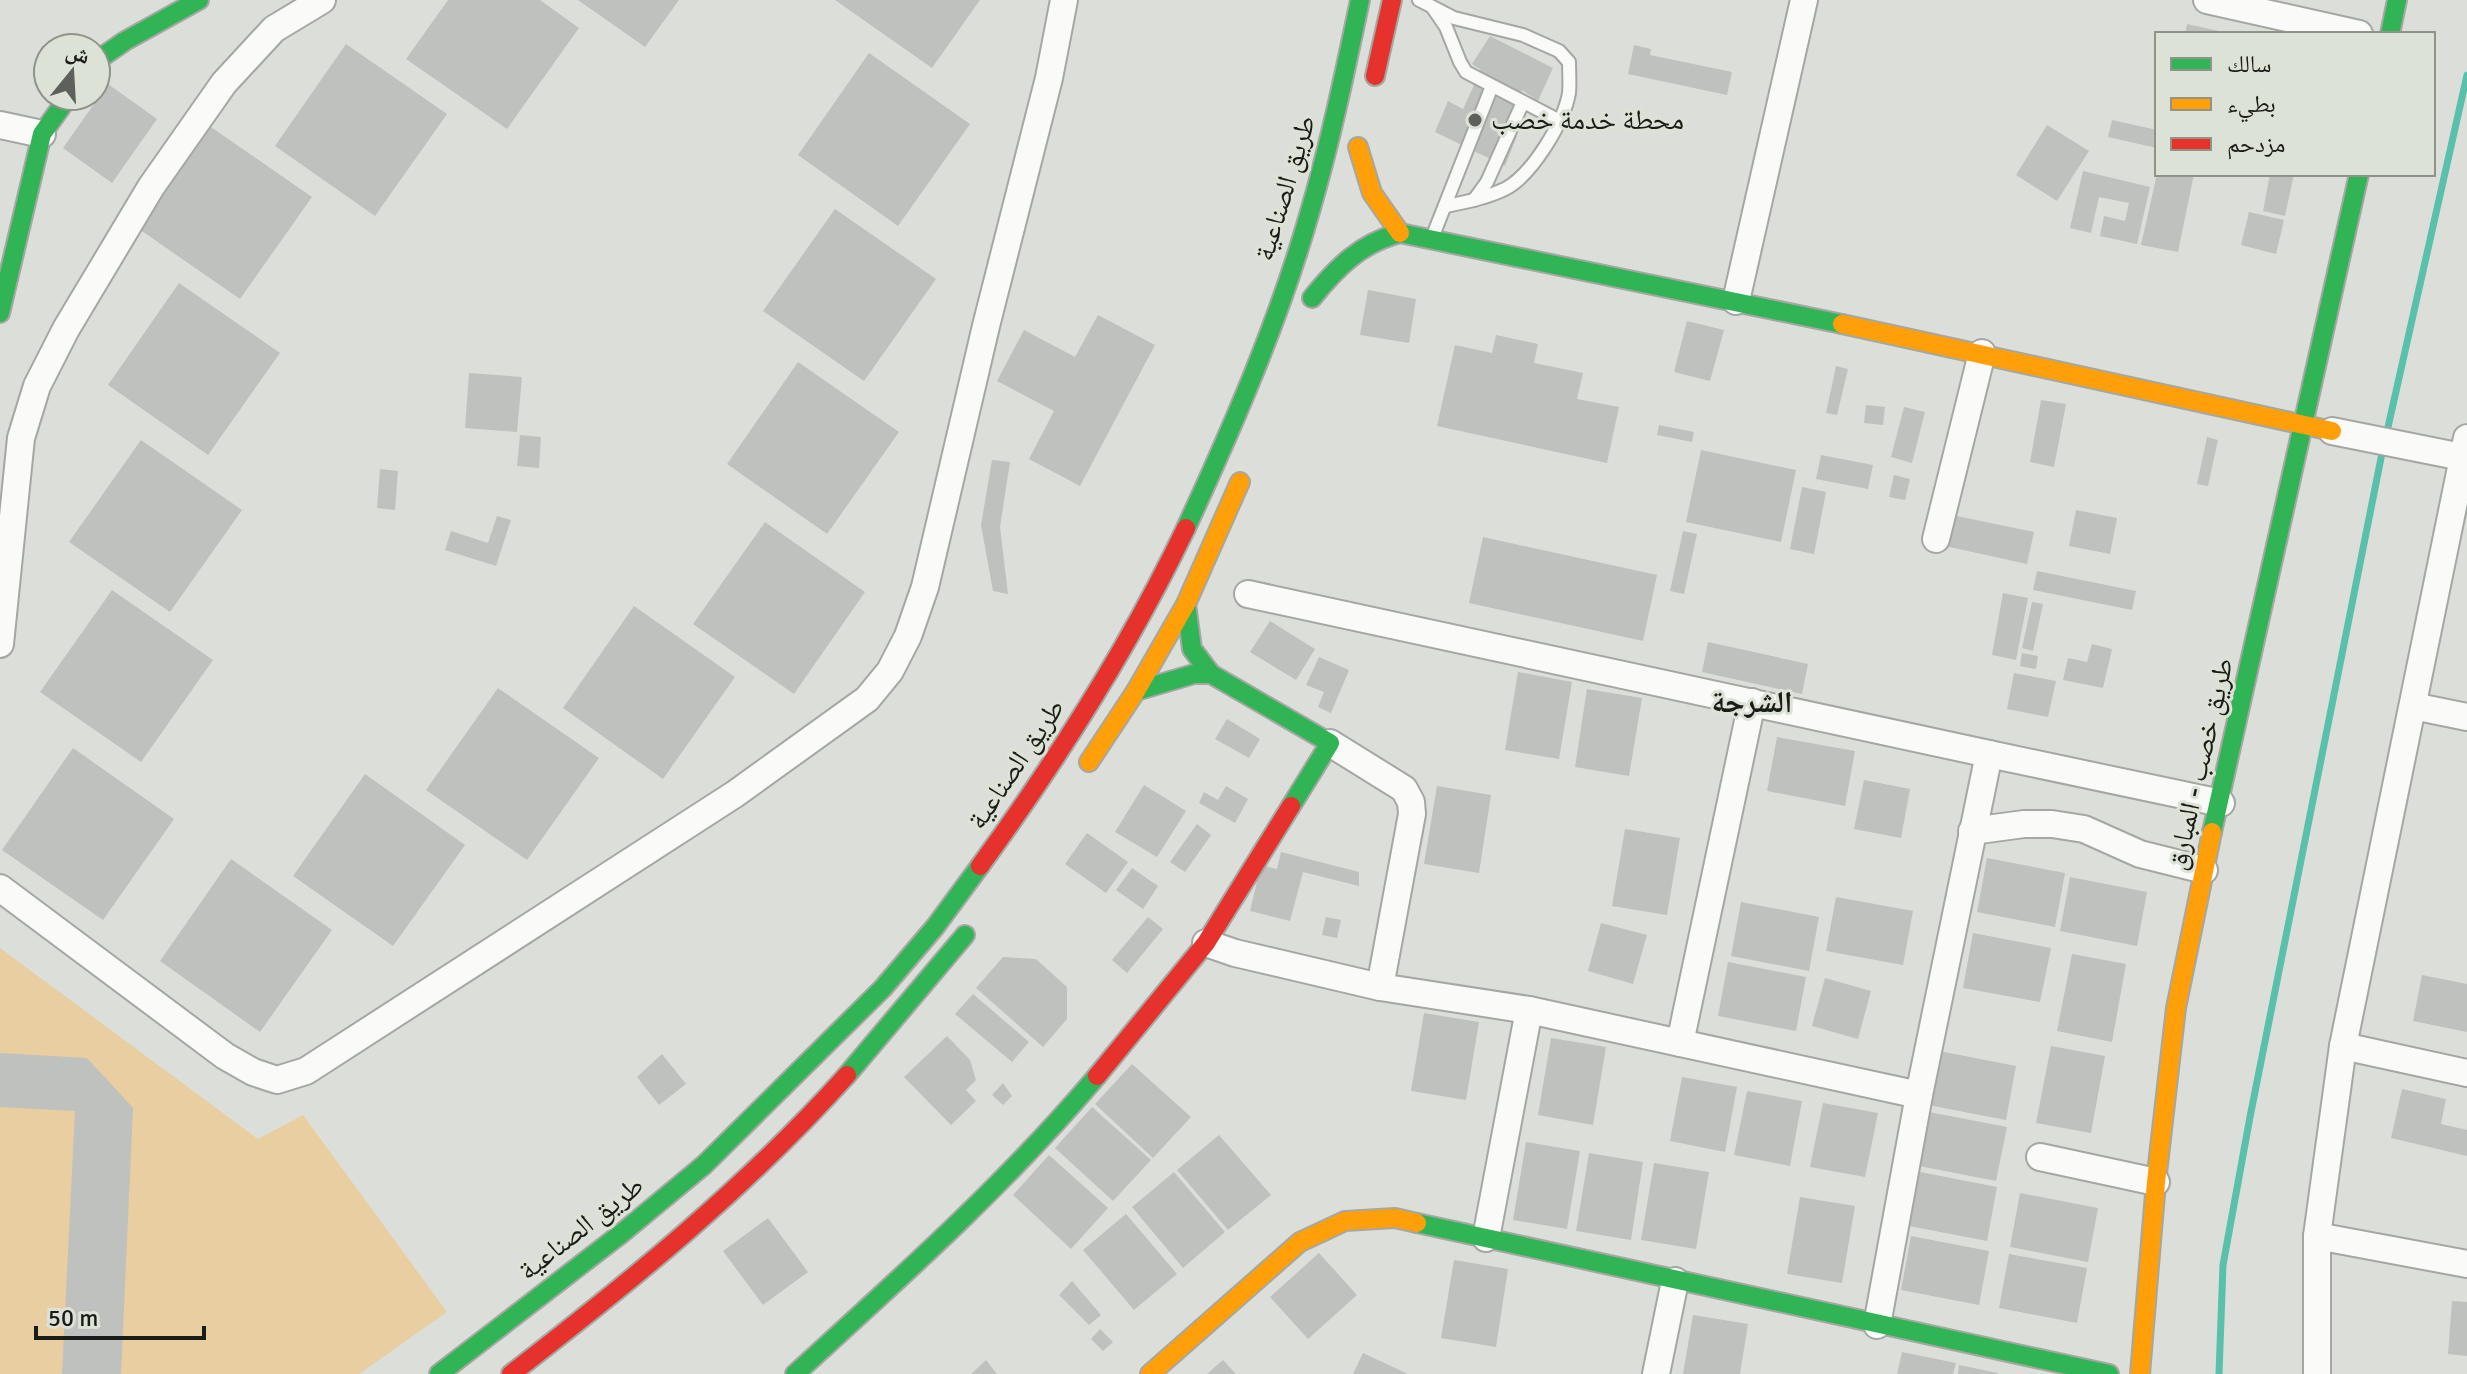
<svg xmlns="http://www.w3.org/2000/svg" width="2467" height="1374" viewBox="0 0 2467 1374" font-family="Signika,'Noto Naskh Arabic',sans-serif">
<style>
.green{fill:#e8cea0}
.lines{fill:none;stroke-linecap:round;stroke-linejoin:round}
.stream{stroke:#58c0ab;stroke-width:7}
.building{fill:#bec1bd}
.lane-casing{stroke:#a4a7a2;stroke-width:16}
.street-casing{stroke:#a4a7a2;stroke-width:30}
.fast-casing{stroke:#a4a7a2;stroke-width:22}
.slow-casing{stroke:#a4a7a2;stroke-width:22}
.jam-casing{stroke:#a4a7a2;stroke-width:22}
.lane{stroke:#fafaf9;stroke-width:12}
.street{stroke:#fafaf9;stroke-width:26}
.fast{stroke:#30b455;stroke-width:18}
.slow{stroke:#ff9f0a;stroke-width:18}
.jam{stroke:#e5322d;stroke-width:18}
.poi-dot{fill:#5e605c;stroke:#dde2d6;stroke-width:3}
.labels{text-anchor:middle;dominant-baseline:central;stroke-width:6;stroke-linejoin:round;paint-order:stroke}
.poi-label{font-size:28px;fill:#1a1c18;stroke:#dde2d6;text-anchor:start}
.street-label{font-size:28px;fill:#1a1c18;stroke:#dde2d6}
.neighbourhood-label{font-size:30px;font-weight:bold;fill:#1a1c18;stroke:#dde2d6}
</style>
<rect width="100%" height="100%" fill="#dcdfd9"/>
<path class="green" d="M 0,948 L 258,1139 L 303,1115 L 447,1312 L 359,1374 L 0,1374 Z"/>
<g class="lines">
<g class="stream">
<path d="M 2386,436 L 2467,75"/>
<path d="M 2219,1374 L 2223,1265 L 2250,1117 L 2383,448"/>
</g>
</g>
<g class="building">
<path d="M 448,0 L 540,0 L 579,28 L 507,129 L 406,59 Z"/>
<path d="M 578,0 L 679,0 L 645,47 Z"/>
<path d="M 835,0 L 980,0 L 932,68 Z"/>
<path d="M 2187,24 L 2228,33 L 2228,34 L 2185,34 Z"/>
<path d="M 1490,36 L 1553,68 L 1538,101 L 1522,90 L 1505,130 L 1517,136 L 1505,166 L 1435,132 L 1448,101 L 1463,109 L 1481,70 L 1472,64 Z"/>
<path d="M 346,44 L 447,114 L 375,216 L 275,146 Z"/>
<path d="M 1634,45 L 1651,49 L 1650,55 L 1732,72 L 1727,95 L 1628,74 Z"/>
<path d="M 869,53 L 970,124 L 898,226 L 798,155 Z"/>
<path d="M 108,84 L 157,119 L 112,183 L 63,148 Z"/>
<path d="M 2112,120 L 2157,130 L 2157,148 L 2108,137 Z"/>
<path d="M 2047,125 L 2089,151 L 2057,201 L 2016,175 Z"/>
<path d="M 211,127 L 312,197 L 240,299 L 139,229 Z"/>
<path d="M 2083,171 L 2150,187 L 2137,244 L 2100,236 L 2104,216 L 2125,221 L 2129,203 L 2099,197 L 2091,233 L 2070,228 Z"/>
<path d="M 2157,174 L 2194,174 L 2178,252 L 2141,245 Z"/>
<path d="M 2270,174 L 2294,174 L 2285,216 L 2263,211 Z"/>
<path d="M 835,209 L 936,279 L 864,381 L 763,311 Z"/>
<path d="M 2249,212 L 2284,220 L 2276,254 L 2241,245 Z"/>
<path d="M 179,283 L 280,353 L 208,455 L 108,385 Z"/>
<path d="M 1368,290 L 1416,299 L 1409,343 L 1360,335 Z"/>
<path d="M 1098,315 L 1155,345 L 1080,486 L 1029,459 L 1054,411 L 997,381 L 1024,330 L 1075,357 Z"/>
<path d="M 1687,321 L 1724,330 L 1710,381 L 1674,372 Z"/>
<path d="M 1496,335 L 1538,344 L 1534,363 L 1583,373 L 1577,399 L 1619,407 L 1607,463 L 1437,426 L 1455,345 L 1492,353 Z"/>
<path d="M 798,362 L 899,432 L 827,534 L 727,464 Z"/>
<path d="M 1836,366 L 1848,369 L 1837,415 L 1826,413 Z"/>
<path d="M 469,373 L 522,377 L 517,432 L 465,428 Z"/>
<path d="M 2041,400 L 2066,404 L 2054,467 L 2030,462 Z"/>
<path d="M 1866,405 L 1885,407 L 1883,425 L 1864,423 Z"/>
<path d="M 1904,407 L 1925,412 L 1912,463 L 1891,457 Z"/>
<path d="M 1659,425 L 1694,432 L 1692,442 L 1657,435 Z"/>
<path d="M 520,435 L 541,437 L 539,468 L 517,466 Z"/>
<path d="M 2207,437 L 2218,440 L 2208,486 L 2197,484 Z"/>
<path d="M 141,440 L 242,510 L 170,612 L 69,542 Z"/>
<path d="M 1701,450 L 1796,470 L 1781,542 L 1686,522 Z"/>
<path d="M 1821,455 L 1873,465 L 1868,489 L 1816,479 Z"/>
<path d="M 992,460 L 1010,462 L 1000,527 L 1008,594 L 993,591 L 981,525 Z"/>
<path d="M 380,469 L 398,471 L 395,510 L 377,508 Z"/>
<path d="M 1894,475 L 1910,479 L 1905,500 L 1889,497 Z"/>
<path d="M 1802,487 L 1826,492 L 1814,554 L 1790,549 Z"/>
<path d="M 2076,510 L 2117,518 L 2110,554 L 2069,546 Z"/>
<path d="M 1952,515 L 2034,532 L 2027,564 L 1945,546 Z"/>
<path d="M 497,516 L 511,520 L 496,566 L 445,550 L 451,531 L 488,543 Z"/>
<path d="M 765,522 L 865,592 L 794,694 L 693,624 Z"/>
<path d="M 1683,531 L 1697,534 L 1684,594 L 1670,591 Z"/>
<path d="M 1483,537 L 1657,575 L 1643,641 L 1469,603 Z"/>
<path d="M 2037,571 L 2136,591 L 2132,610 L 2033,590 Z"/>
<path d="M 112,590 L 213,660 L 141,762 L 40,692 Z"/>
<path d="M 2003,593 L 2028,598 L 2016,660 L 1992,655 Z"/>
<path d="M 2032,602 L 2043,604 L 2033,651 L 2022,648 Z"/>
<path d="M 634,606 L 735,677 L 663,779 L 563,708 Z"/>
<path d="M 1270,621 L 1315,649 L 1296,680 L 1250,652 Z"/>
<path d="M 1708,642 L 1808,664 L 1802,694 L 1702,672 Z"/>
<path d="M 2092,644 L 2112,649 L 2103,688 L 2063,680 L 2068,658 L 2087,662 Z"/>
<path d="M 2022,653 L 2038,656 L 2036,669 L 2020,666 Z"/>
<path d="M 1319,657 L 1349,670 L 1331,713 L 1318,707 L 1324,692 L 1306,685 Z"/>
<path d="M 1518,672 L 1572,682 L 1559,759 L 1505,750 Z"/>
<path d="M 2014,673 L 2056,681 L 2048,717 L 2007,709 Z"/>
<path d="M 498,688 L 599,758 L 527,860 L 426,790 Z"/>
<path d="M 1587,689 L 1642,698 L 1629,776 L 1575,767 Z"/>
<path d="M 1227,719 L 1260,739 L 1249,758 L 1215,739 Z"/>
<path d="M 1777,737 L 1855,751 L 1845,806 L 1767,791 Z"/>
<path d="M 73,748 L 174,819 L 103,920 L 2,850 Z"/>
<path d="M 365,774 L 465,845 L 393,946 L 293,876 Z"/>
<path d="M 1864,780 L 1910,789 L 1901,838 L 1854,829 Z"/>
<path d="M 1144,785 L 1186,811 L 1157,857 L 1115,832 Z"/>
<path d="M 1226,786 L 1248,799 L 1235,823 L 1199,803 L 1204,792 L 1218,800 Z"/>
<path d="M 1437,786 L 1491,795 L 1479,873 L 1424,864 Z"/>
<path d="M 1197,824 L 1211,835 L 1185,872 L 1170,862 Z"/>
<path d="M 1625,829 L 1680,838 L 1667,915 L 1612,906 Z"/>
<path d="M 1087,833 L 1128,862 L 1106,893 L 1065,864 Z"/>
<path d="M 1281,852 L 1359,872 L 1359,886 L 1303,872 L 1290,921 L 1250,911 L 1261,865 L 1277,869 Z"/>
<path d="M 1987,858 L 2065,873 L 2055,927 L 1977,912 Z"/>
<path d="M 231,859 L 332,930 L 260,1032 L 160,961 Z"/>
<path d="M 1132,868 L 1158,886 L 1143,909 L 1116,890 Z"/>
<path d="M 2070,877 L 2147,892 L 2137,946 L 2060,931 Z"/>
<path d="M 1836,897 L 1913,911 L 1903,965 L 1826,951 Z"/>
<path d="M 1741,902 L 1819,917 L 1809,971 L 1731,956 Z"/>
<path d="M 1148,917 L 1163,929 L 1127,973 L 1112,960 Z"/>
<path d="M 1326,917 L 1341,920 L 1337,938 L 1322,935 Z"/>
<path d="M 1601,923 L 1647,935 L 1633,984 L 1588,971 Z"/>
<path d="M 1973,933 L 2051,948 L 2040,1002 L 1963,988 Z"/>
<path d="M 2072,954 L 2126,964 L 2112,1042 L 2057,1031 Z"/>
<path d="M 1003,957 L 1036,959 L 1067,987 L 1067,1019 L 1043,1047 L 976,988 Z"/>
<path d="M 1728,962 L 1806,977 L 1796,1031 L 1718,1016 Z"/>
<path d="M 2422,975 L 2467,984 L 2467,1032 L 2413,1021 Z"/>
<path d="M 1825,978 L 1871,991 L 1858,1039 L 1812,1026 Z"/>
<path d="M 973,994 L 1029,1042 L 1012,1062 L 955,1014 Z"/>
<path d="M 1424,1013 L 1479,1022 L 1466,1100 L 1411,1091 Z"/>
<path d="M 947,1036 L 970,1060 L 976,1080 L 966,1090 L 976,1101 L 951,1125 L 904,1077 Z"/>
<path d="M 1551,1038 L 1606,1047 L 1593,1125 L 1538,1115 Z"/>
<path d="M 2051,1046 L 2105,1056 L 2091,1133 L 2036,1123 Z"/>
<path d="M 1939,1051 L 2016,1066 L 2006,1120 L 1928,1105 Z"/>
<path d="M 0,1053 L 87,1058 L 133,1108 L 121,1374 L 62,1374 L 75,1111 L 0,1107 Z"/>
<path d="M 662,1054 L 686,1084 L 659,1105 L 637,1077 Z"/>
<path d="M 1132,1064 L 1191,1117 L 1153,1158 L 1095,1104 Z"/>
<path d="M 1682,1077 L 1737,1087 L 1725,1152 L 1670,1141 Z"/>
<path d="M 1003,1083 L 1012,1096 L 1003,1105 L 992,1095 Z"/>
<path d="M 2402,1089 L 2446,1099 L 2441,1124 L 2467,1130 L 2467,1156 L 2391,1138 Z"/>
<path d="M 1747,1091 L 1802,1101 L 1790,1166 L 1734,1155 Z"/>
<path d="M 1823,1103 L 1878,1113 L 1865,1177 L 1810,1167 Z"/>
<path d="M 1092,1107 L 1151,1160 L 1113,1201 L 1055,1148 Z"/>
<path d="M 1929,1112 L 2007,1127 L 1996,1181 L 1919,1166 Z"/>
<path d="M 1219,1135 L 1271,1195 L 1228,1230 L 1177,1170 Z"/>
<path d="M 1526,1142 L 1580,1151 L 1567,1229 L 1513,1220 Z"/>
<path d="M 1589,1153 L 1643,1162 L 1631,1240 L 1576,1231 Z"/>
<path d="M 1049,1155 L 1108,1208 L 1071,1249 L 1013,1195 Z"/>
<path d="M 1654,1163 L 1709,1172 L 1696,1249 L 1641,1240 Z"/>
<path d="M 1174,1172 L 1225,1232 L 1183,1268 L 1132,1207 Z"/>
<path d="M 1920,1172 L 1997,1187 L 1987,1241 L 1909,1226 Z"/>
<path d="M 2020,1193 L 2098,1208 L 2088,1262 L 2010,1247 Z"/>
<path d="M 1800,1197 L 1855,1206 L 1842,1283 L 1787,1274 Z"/>
<path d="M 1126,1214 L 1177,1274 L 1134,1310 L 1083,1250 Z"/>
<path d="M 768,1218 L 808,1272 L 763,1305 L 723,1251 Z"/>
<path d="M 1911,1236 L 1989,1251 L 1979,1305 L 1901,1290 Z"/>
<path d="M 1319,1253 L 1357,1295 L 1308,1339 L 1270,1297 Z"/>
<path d="M 2009,1254 L 2087,1268 L 2077,1323 L 1999,1308 Z"/>
<path d="M 1454,1260 L 1508,1269 L 1496,1347 L 1441,1338 Z"/>
<path d="M 1072,1281 L 1101,1315 L 1089,1325 L 1059,1295 Z"/>
<path d="M 2452,1301 L 2467,1302 L 2467,1356 L 2448,1354 Z"/>
<path d="M 1693,1315 L 1748,1324 L 1740,1374 L 1683,1374 Z"/>
<path d="M 1100,1329 L 1113,1342 L 1103,1351 L 1091,1339 Z"/>
<path d="M 1902,1352 L 1956,1363 L 1953,1374 L 1897,1374 Z"/>
<path d="M 1363,1353 L 1408,1374 L 1353,1374 Z"/>
<path d="M 986,1360 L 997,1374 L 971,1374 Z"/>
<path d="M 1223,1360 L 1236,1374 L 1207,1374 Z"/>
<path d="M 1959,1365 L 1998,1373 L 1998,1374 L 1958,1374 Z"/>
</g>
<g class="lines">
<g class="lane-casing">
<g id="lane">
<path d="M 1419,0 L 1454,18 L 1523,35 L 1559,51 L 1569,62 C 1569,72 1570,83 1569,93 C 1564,122 1532,175 1505,189 C 1486,198 1466,202 1446,206"/>
<path d="M 1433,8 L 1446,27 L 1460,62 L 1466,72 L 1558,120"/>
<path d="M 1474,200 L 1487,182 L 1523,102"/>
<path d="M 1432,238 L 1492,86"/>
</g>
</g>
<g class="street-casing">
<g id="street">
<path d="M 2207,0 L 2359,34"/>
<path d="M 0,125 L 42,134"/>
<path d="M 1736,301 L 1804,0"/>
<path d="M 2332,431 L 2467,458"/>
<path d="M 1936,539 L 1982,353"/>
<path d="M 1248,594 L 1989,754 L 1919,1095 L 1877,1325"/>
<path d="M 0,644 L 21,438 L 37,386 L 66,329 L 151,187 L 224,83 L 274,29 L 322,0"/>
<path d="M 2413,706 L 2467,717"/>
<path d="M 1330,743 L 1404,789 L 1411,802 L 1412,814 L 1380,987 L 1529,1010 L 1919,1095"/>
<path d="M 1989,754 L 2221,803"/>
<path d="M 1972,831 L 2024,824 L 2052,824 L 2084,829 L 2140,854 L 2204,870"/>
<path d="M 0,888 L 225,1056 L 253,1072 L 277,1080 L 306,1071 L 735,794 L 867,699 L 890,671 L 908,636 L 925,587 L 986,326 L 1049,78 L 1064,0"/>
<path d="M 1206,943 L 1235,953 L 1380,987"/>
<path d="M 1680,1043 L 1752,702"/>
<path d="M 2343,1046 L 2467,1073"/>
<path d="M 2040,1157 L 2156,1182"/>
<path d="M 2317,1236 L 2467,1264"/>
<path d="M 1486,1238 L 1529,1010"/>
<path d="M 1656,1374 L 1675,1281"/>
<path d="M 2317,1374 L 2317,1236 L 2343,1046 L 2467,438"/>
</g>
</g>
<g class="fast-casing">
<g id="fast">
<path d="M 2390,34 L 2397,0"/>
<path d="M 96,61 L 125,41 L 199,0"/>
<path d="M 1312,298 C 1337,267 1361,243 1400,233 L 1842,324"/>
<path d="M 0,313 L 42,134 L 69,96"/>
<path d="M 1186,528 C 1233,426 1278,323 1309,215 C 1330,144 1345,72 1360,0"/>
<path d="M 1186,604 L 1192,649 L 1211,674 L 1330,743 L 1291,806"/>
<path d="M 1136,691 L 1194,674 L 1211,674"/>
<path d="M 2212,832 L 2359,174"/>
<path d="M 847,1075 L 965,935"/>
<path d="M 1417,1223 L 2109,1374"/>
<path d="M 439,1374 L 622,1233 L 704,1165 L 883,988 L 935,927 L 980,866"/>
<path d="M 795,1374 C 900,1278 1005,1185 1097,1076"/>
</g>
</g>
<g class="slow-casing">
<g id="slow">
<path d="M 1358,147 L 1372,193 L 1400,233"/>
<path d="M 1842,324 L 2332,431"/>
<path d="M 1089,762 L 1136,691 L 1186,604 L 1240,482"/>
<path d="M 1150,1374 L 1300,1242 L 1345,1221 L 1395,1218 L 1417,1223"/>
<path d="M 2140,1374 L 2156,1182 L 2176,1008 L 2212,832"/>
</g>
</g>
<g class="jam-casing">
<g id="jam">
<path d="M 1375,76 L 1392,0"/>
<path d="M 980,866 C 1058,759 1129,647 1186,528"/>
<path d="M 1097,1076 L 1206,943 L 1291,806"/>
<path d="M 511,1374 C 630,1282 746,1188 847,1075"/>
</g>
</g>
<use href="#lane" class="lane"/>
<use href="#street" class="street"/>
<use href="#fast" class="fast"/>
<use href="#slow" class="slow"/>
<use href="#jam" class="jam"/>
</g>
<circle class="poi-dot" cx="1475" cy="120" r="8"/>
<g class="labels">
<g class="poi-label">
<text x="1491" y="120">محطة خدمة خصب</text>
</g>
<g class="street-label">
<text transform="translate(1285 188) rotate(-73)">طريق الصناعية</text>
<text transform="translate(1016 764) rotate(-56)">طريق الصناعية</text>
<text transform="translate(2200 764) rotate(-77)">طريق خصب - المبارق</text>
<text transform="translate(581 1228) rotate(-38)">طريق الصناعية</text>
</g>
<g class="neighbourhood-label">
<text x="1752" y="702">الشرجة</text>
</g>
</g>
<rect x="2155" y="32" width="280" height="144" fill="#dde2d6" stroke="#8f938a" stroke-width="2"/>
<rect x="2171" y="58" width="40" height="12" fill="#30b455" stroke="#8f938a" stroke-width="2"/>
<text x="2227" y="72" font-size="24" fill="#1a1c18">سالك</text>
<rect x="2171" y="98" width="40" height="12" fill="#ff9f0a" stroke="#8f938a" stroke-width="2"/>
<text x="2227" y="112" font-size="24" fill="#1a1c18">بطيء</text>
<rect x="2171" y="138" width="40" height="12" fill="#e5322d" stroke="#8f938a" stroke-width="2"/>
<text x="2227" y="152" font-size="24" fill="#1a1c18">مزدحم</text>
<g transform="translate(72 72) rotate(18)"><circle r="38" fill="#dde2d6" stroke="#8f938a" stroke-width="2"/>
<path d="M0-6L14 30L0 20L-14 30Z" fill="#5e605c"/>
<text y="-12" font-size="22" font-weight="bold" text-anchor="middle" fill="#1a1c18">ش</text>
</g>
<path d="M36 1326v12h168v-12" fill="none" stroke="#1a1c18" stroke-width="4"/>
<text x="48" y="1326" font-size="24" fill="#1a1c18" stroke="#dde2d6" stroke-width="6" paint-order="stroke">50 m</text>
</svg>
